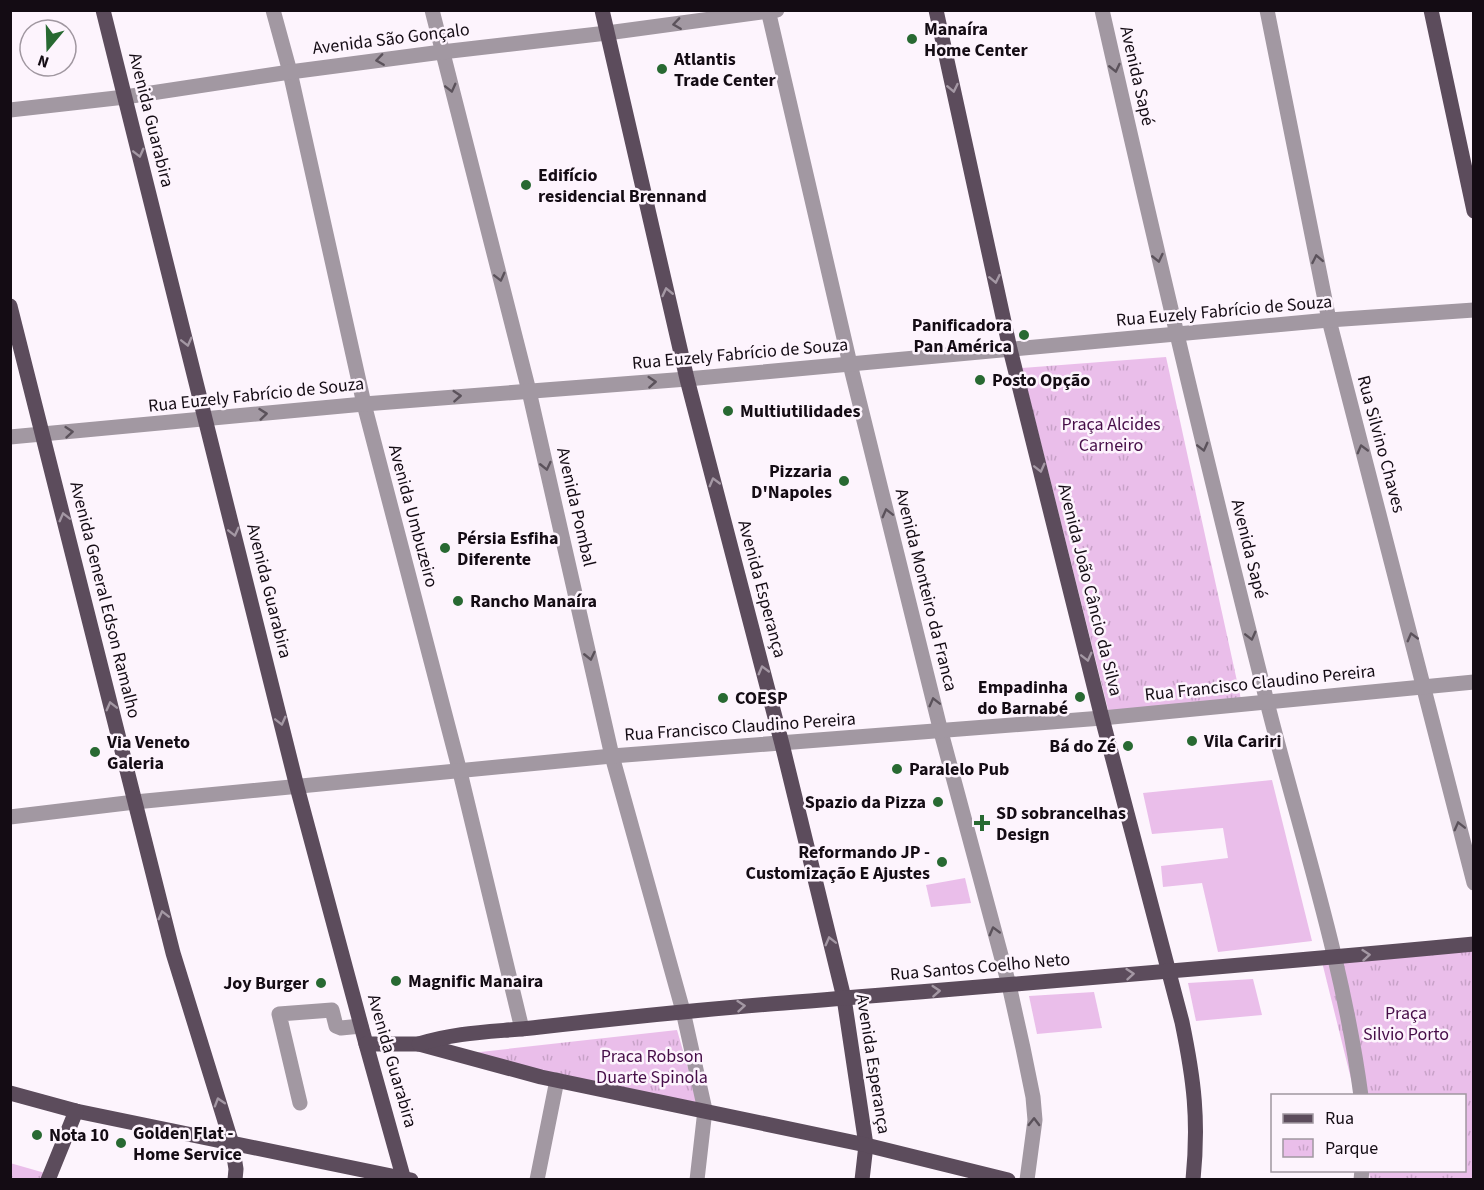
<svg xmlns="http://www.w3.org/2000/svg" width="1484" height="1190" viewBox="0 0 1484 1190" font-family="'Source Sans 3',sans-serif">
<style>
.grass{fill:#eabeea}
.park{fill:url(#park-tufts)}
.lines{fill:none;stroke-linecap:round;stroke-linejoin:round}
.minor{stroke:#a298a2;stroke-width:15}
.major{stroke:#5c4c5c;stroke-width:15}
.oneway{stroke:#5b525b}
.oneway2{stroke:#a498a4}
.poi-dot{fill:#286932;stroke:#fdf4fd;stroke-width:2}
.labels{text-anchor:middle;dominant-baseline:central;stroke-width:5;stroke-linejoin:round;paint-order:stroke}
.poi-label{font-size:18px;font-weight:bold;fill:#140c14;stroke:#fdf4fd;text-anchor:start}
.street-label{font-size:18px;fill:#140c14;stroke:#fdf4fd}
.park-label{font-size:18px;fill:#460d48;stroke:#fdf4fd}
</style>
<defs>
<pattern id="park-tufts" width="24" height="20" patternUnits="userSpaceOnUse" patternTransform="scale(1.5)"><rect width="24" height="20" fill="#eabeea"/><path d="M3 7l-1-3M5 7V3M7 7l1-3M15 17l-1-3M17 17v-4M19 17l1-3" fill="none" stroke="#c8a2c8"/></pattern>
</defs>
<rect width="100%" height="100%" fill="#fdf4fd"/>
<g class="grass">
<path d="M 1272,780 L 1312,941 L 1218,952 L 1202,883 L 1163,887 L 1161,866 L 1228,858 L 1223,828 L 1152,834 L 1143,793 Z"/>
<path d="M 965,878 L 971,903 L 931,907 L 926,885 Z"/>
<path d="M 1253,979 L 1262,1015 L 1196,1021 L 1188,983 Z"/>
<path d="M 1094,992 L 1102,1028 L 1037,1034 L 1029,996 Z"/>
</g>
<g class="park">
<path d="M 1166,357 L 1242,704 L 1110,717 L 1022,368 Z"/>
<path d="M 1473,948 L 1473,1179 L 1370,1179 L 1369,1171 L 1464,1170 L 1464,1096 L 1355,1095 L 1322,962 Z"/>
<path d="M 677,1030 L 701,1113 L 471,1053 Z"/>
<path d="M 10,1163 L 45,1173 L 42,1179 L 11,1179 Z"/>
</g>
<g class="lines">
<g class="minor">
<path d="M 273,10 L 290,72 L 364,404 L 460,772 L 522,1029"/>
<path d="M 432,10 L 529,391 L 612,756 L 683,1011 L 705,1110 L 697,1180"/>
<path d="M 768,10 L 850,364 L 941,732 L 1009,985 L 1023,1048 L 1033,1097 L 1035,1120 L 1027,1180"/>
<path d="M 1102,10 C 1154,240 1208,469 1266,698 C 1299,830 1343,960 1361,1096"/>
<path d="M 1267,10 L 1329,320 L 1474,883"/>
<path d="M 10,110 L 125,97 L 290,72 L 442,52 L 607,33 L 777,10"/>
<path d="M 10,437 L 364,404 L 687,379 L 1329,320 L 1474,310"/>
<path d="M 10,817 L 135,802 L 612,756 L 1102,718 L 1474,682"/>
<path d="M 300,1103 L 279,1014 L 332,1010 L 336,1026 L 341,1028 L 361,1026"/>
<path d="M 537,1180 L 557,1080"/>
<path d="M 1361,1180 L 1362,1170"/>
</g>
<g class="major">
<path d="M 103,10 L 297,787 L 366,1044 L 404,1180"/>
<path d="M 602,10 L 687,379 L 782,744 L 844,998 L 866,1145 L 862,1180"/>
<path d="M 936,10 L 1010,349 L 1102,718 L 1182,1022 C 1194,1080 1199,1120 1193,1180"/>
<path d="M 1431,10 L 1474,211"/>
<path d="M 10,306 L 173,953 L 232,1144 L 236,1169 L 235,1180"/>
<path d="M 366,1044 L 419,1044 L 541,1077 L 866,1145 L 1008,1180"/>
<path d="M 419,1044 C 459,1031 499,1032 540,1027 C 621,1018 702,1009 784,1003 C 1014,984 1244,966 1474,944"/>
<path d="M 10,1093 L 76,1111 L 411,1180"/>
<path d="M 48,1180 L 76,1111"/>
</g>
</g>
<defs><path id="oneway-chevron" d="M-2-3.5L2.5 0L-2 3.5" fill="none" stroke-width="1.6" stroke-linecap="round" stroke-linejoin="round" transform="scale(1.5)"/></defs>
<g class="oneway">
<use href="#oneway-chevron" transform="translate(677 24) rotate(172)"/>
<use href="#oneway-chevron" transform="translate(380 60) rotate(172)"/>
<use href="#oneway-chevron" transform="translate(1115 68) rotate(77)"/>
<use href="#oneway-chevron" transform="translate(451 88) rotate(76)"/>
<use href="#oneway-chevron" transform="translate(1158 258) rotate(77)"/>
<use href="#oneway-chevron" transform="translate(1317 259) rotate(-101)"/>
<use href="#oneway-chevron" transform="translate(500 277) rotate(76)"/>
<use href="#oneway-chevron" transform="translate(652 382) rotate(-4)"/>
<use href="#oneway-chevron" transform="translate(457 396) rotate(-4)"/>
<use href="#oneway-chevron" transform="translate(263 414) rotate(-6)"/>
<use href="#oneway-chevron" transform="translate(69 432) rotate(-5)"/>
<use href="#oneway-chevron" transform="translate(1203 447) rotate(76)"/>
<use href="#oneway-chevron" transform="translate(1362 449) rotate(-105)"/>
<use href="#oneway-chevron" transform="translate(546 466) rotate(77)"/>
<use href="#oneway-chevron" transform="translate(887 513) rotate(-104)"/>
<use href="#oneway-chevron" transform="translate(1251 636) rotate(76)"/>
<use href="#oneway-chevron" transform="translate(1412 637) rotate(-105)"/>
<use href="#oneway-chevron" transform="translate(590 656) rotate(77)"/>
<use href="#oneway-chevron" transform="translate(934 702) rotate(-104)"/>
<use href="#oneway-chevron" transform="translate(1459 826) rotate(-104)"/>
<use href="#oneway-chevron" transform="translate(994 931) rotate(-105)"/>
<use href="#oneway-chevron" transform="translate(1034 1122) rotate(-89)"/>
</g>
<g class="oneway2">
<use href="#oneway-chevron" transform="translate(953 88) rotate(78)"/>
<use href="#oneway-chevron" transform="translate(139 153) rotate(76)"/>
<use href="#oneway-chevron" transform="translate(995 279) rotate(78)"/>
<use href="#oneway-chevron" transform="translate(667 292) rotate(-103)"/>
<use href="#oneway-chevron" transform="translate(187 342) rotate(76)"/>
<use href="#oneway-chevron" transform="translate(1040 468) rotate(76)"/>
<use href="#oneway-chevron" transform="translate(714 482) rotate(-105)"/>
<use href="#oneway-chevron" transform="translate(64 517) rotate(-104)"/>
<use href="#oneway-chevron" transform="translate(234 532) rotate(76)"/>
<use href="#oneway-chevron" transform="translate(1087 657) rotate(76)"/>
<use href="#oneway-chevron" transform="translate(763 670) rotate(-105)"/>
<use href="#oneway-chevron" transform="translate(111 706) rotate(-104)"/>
<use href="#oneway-chevron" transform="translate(281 721) rotate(76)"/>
<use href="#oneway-chevron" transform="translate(163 915) rotate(-104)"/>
<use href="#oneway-chevron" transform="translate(830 941) rotate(-104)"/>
<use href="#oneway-chevron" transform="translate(1366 955) rotate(-5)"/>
<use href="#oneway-chevron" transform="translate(1130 974) rotate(-5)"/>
<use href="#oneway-chevron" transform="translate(936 991) rotate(-4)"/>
<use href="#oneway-chevron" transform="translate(741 1006) rotate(-5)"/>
<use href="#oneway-chevron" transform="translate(219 1102) rotate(-107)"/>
</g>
<g class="poi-dot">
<circle cx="912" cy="39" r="6"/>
<circle cx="662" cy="69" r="6"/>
<circle cx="526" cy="185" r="6"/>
<circle cx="1024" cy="335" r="6"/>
<circle cx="980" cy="380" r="6"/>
<circle cx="728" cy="411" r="6"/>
<circle cx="844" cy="481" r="6"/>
<circle cx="445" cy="548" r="6"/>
<circle cx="458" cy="601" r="6"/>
<circle cx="1080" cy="697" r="6"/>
<circle cx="723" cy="698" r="6"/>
<circle cx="1192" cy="741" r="6"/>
<circle cx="1128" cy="746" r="6"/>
<circle cx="95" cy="752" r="6"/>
<circle cx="897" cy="769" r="6"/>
<circle cx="938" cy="802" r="6"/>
<path d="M979 814h6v6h6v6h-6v6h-6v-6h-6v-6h6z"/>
<circle cx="942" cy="862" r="6"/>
<circle cx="396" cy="981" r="6"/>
<circle cx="321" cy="983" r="6"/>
<circle cx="37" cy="1135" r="6"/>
<circle cx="121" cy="1143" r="6"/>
</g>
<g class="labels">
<g class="poi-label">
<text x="924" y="29">Manaíra<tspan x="924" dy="21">Home Center</tspan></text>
<text x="674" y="59">Atlantis<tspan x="674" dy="21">Trade Center</tspan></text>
<text x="538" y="175">Edifício<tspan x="538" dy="21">residencial Brennand</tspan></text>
<text x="1012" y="325" text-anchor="end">Panificadora<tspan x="1012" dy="21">Pan América</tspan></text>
<text x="992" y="380">Posto Opção</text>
<text x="740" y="411">Multiutilidades</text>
<text x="832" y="471" text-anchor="end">Pizzaria<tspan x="832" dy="21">D'Napoles</tspan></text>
<text x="457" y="538">Pérsia Esfiha<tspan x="457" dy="21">Diferente</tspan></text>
<text x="470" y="601">Rancho Manaíra</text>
<text x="1068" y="687" text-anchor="end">Empadinha<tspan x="1068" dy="21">do Barnabé</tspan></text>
<text x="735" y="698">COESP</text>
<text x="1204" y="741">Vila Cariri</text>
<text x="107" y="742">Via Veneto<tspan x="107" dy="21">Galeria</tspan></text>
<text x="1116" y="746" text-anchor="end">Bá do Zé</text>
<text x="909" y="769">Paralelo Pub</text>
<text x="926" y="802" text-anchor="end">Spazio da Pizza</text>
<text x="996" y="813">SD sobrancelhas<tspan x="996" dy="21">Design</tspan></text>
<text x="930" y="852" text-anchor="end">Reformando JP -<tspan x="930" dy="21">Customização E Ajustes</tspan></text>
<text x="408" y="981">Magnific Manaira</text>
<text x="309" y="983" text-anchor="end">Joy Burger</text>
<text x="133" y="1133">Golden Flat -<tspan x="133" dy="21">Home Service</tspan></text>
<text x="49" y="1135">Nota 10</text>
</g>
<g class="street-label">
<text transform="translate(391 39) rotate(-7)">Avenida São Gonçalo</text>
<text transform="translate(1137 76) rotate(77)">Avenida Sapé</text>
<text transform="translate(151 120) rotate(76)">Avenida Guarabira</text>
<text transform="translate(1224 311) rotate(-5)">Rua Euzely Fabrício de Souza</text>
<text transform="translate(740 354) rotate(-5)">Rua Euzely Fabrício de Souza</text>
<text transform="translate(256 395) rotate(-6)">Rua Euzely Fabrício de Souza</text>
<text transform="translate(1381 444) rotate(75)">Rua Silvino Chaves</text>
<text transform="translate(576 507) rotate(77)">Avenida Pombal</text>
<text transform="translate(413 516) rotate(75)">Avenida Umbuzeiro</text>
<text transform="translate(1249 549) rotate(76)">Avenida Sapé</text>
<text transform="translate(762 589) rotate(75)">Avenida Esperança</text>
<text transform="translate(926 590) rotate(76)">Avenida Monteiro da Franca</text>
<text transform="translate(1090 590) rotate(76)">Avenida João Câncio da Silva</text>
<text transform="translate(269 591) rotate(76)">Avenida Guarabira</text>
<text transform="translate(105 600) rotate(76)">Avenida General Edson Ramalho</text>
<text transform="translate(1260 683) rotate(-6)">Rua Francisco Claudino Pereira</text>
<text transform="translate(740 727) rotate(-4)">Rua Francisco Claudino Pereira</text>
<text transform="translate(980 967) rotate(-5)">Rua Santos Coelho Neto</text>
<text transform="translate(392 1061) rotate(74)">Avenida Guarabira</text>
<text transform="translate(873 1064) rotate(81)">Avenida Esperança</text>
</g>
<g class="park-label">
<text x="1111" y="424">Praça Alcides<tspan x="1111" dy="21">Carneiro</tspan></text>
<text x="1406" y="1013">Praça<tspan x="1406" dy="21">Silvio Porto</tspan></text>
<text x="652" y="1056">Praca Robson<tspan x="652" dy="21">Duarte Spinola</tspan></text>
</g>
</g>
<rect width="1484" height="1190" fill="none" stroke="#140c14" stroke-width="24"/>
<rect x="1271" y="1094" width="195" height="78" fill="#fdf4fd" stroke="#a097a0" stroke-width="1.5"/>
<rect x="1283" y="1114" width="30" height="9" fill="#5c4c5c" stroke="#a097a0" stroke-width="1.5"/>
<text x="1325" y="1124" font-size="18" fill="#140c14">Rua</text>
<rect x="1283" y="1139" width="30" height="18" fill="url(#park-tufts)" stroke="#a097a0" stroke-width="1.5"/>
<text x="1325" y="1154" font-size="18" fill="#140c14">Parque</text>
<g transform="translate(48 48) rotate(199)"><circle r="28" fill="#fdf4fd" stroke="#a097a0" stroke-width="1.5"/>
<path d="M0-4.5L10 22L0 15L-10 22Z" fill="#286932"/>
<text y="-9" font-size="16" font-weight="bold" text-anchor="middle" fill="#140c14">N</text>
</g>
</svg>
